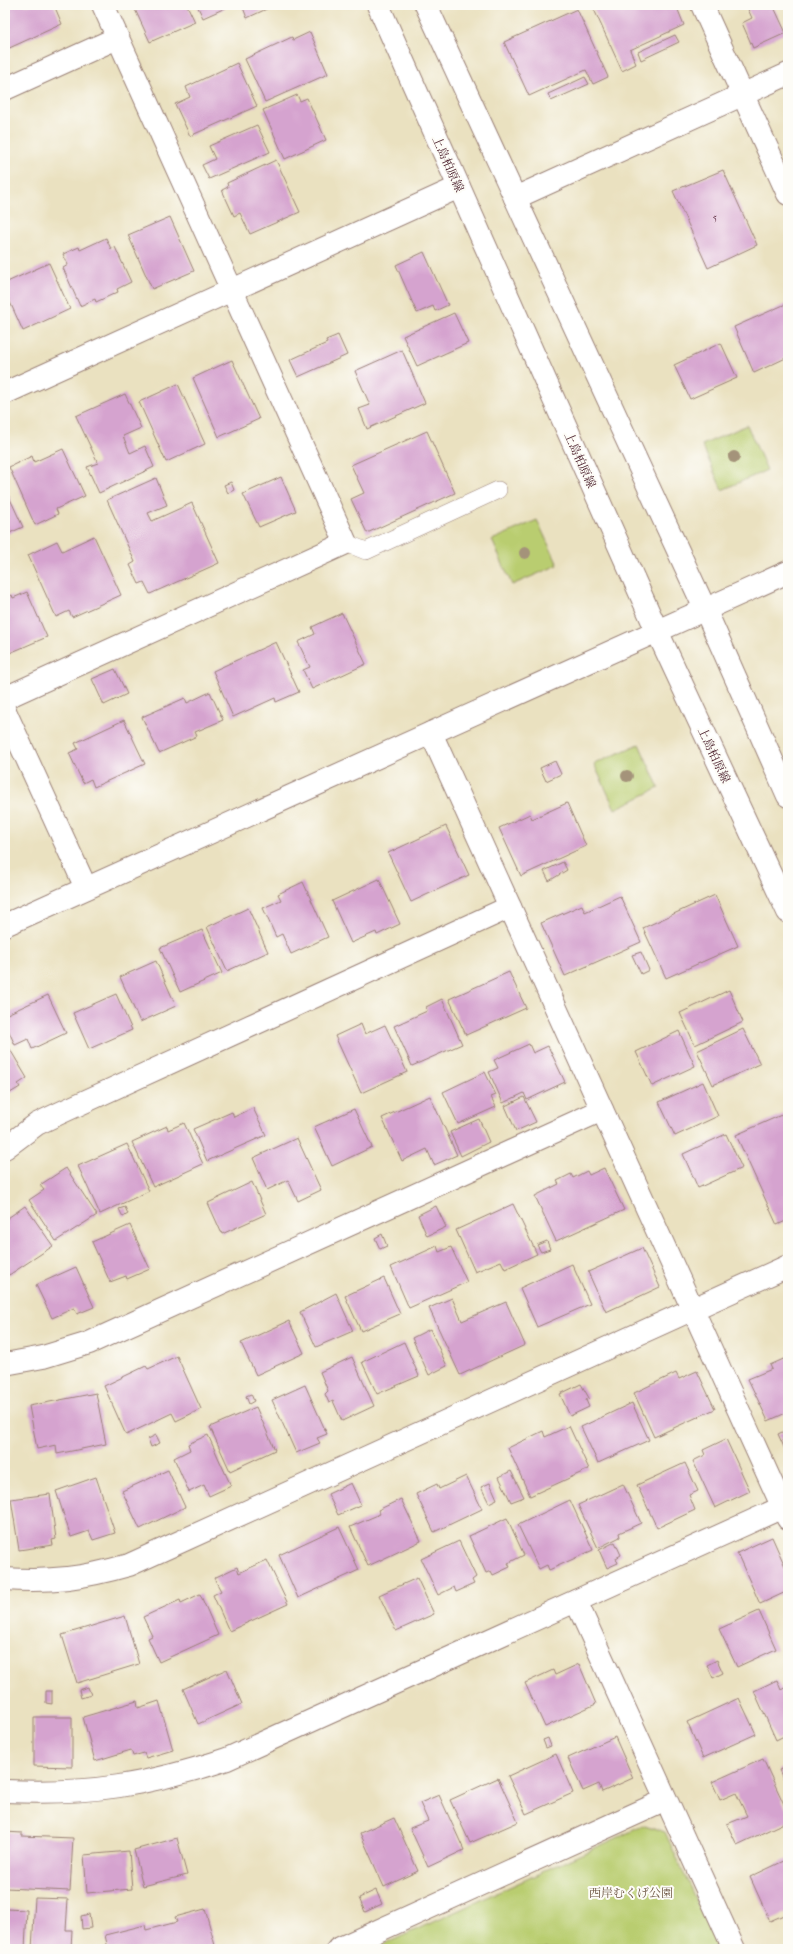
<svg xmlns="http://www.w3.org/2000/svg" width="793" height="1954" viewBox="0 0 793 1954" font-family="'IM FELL French Canon','Noto Serif JP',serif">
<style>
.green{fill:#b9cd70;stroke:#82764e}
.building{fill:#d5a3cf}
.lines{fill:none;stroke-linecap:round;stroke-linejoin:round}
.service-casing{stroke:#9a8076;stroke-width:18}
.minor-casing{stroke:#9a8076;stroke-width:24}
.tertiary-casing{stroke:#9a8076;stroke-width:24}
.service{stroke:#fff;stroke-width:17}
.minor{stroke:#fff;stroke-width:22}
.tertiary{stroke:#fff;stroke-width:22}
.tree{fill:#a4937a}
.labels{text-anchor:middle;dominant-baseline:central;stroke-width:4;stroke-linejoin:round;paint-order:stroke}
.number-label{font-size:10px;fill:#6d4054}
.street-label{font-size:12px;fill:#4a1f2b;stroke:#fdfcf7}
.park-label{font-size:12px;fill:#6b5340;stroke:#fdfcf7}
</style>
<rect width="100%" height="100%" fill="#fdfcf7"/>
<filter id="ink" filterUnits="userSpaceOnUse"><feTurbulence type="fractalNoise" baseFrequency=".025" numOctaves="2"/><feDisplacementMap in="SourceGraphic" scale="8" xChannelSelector="R" yChannelSelector="G"/><feConvolveMatrix kernelMatrix="1 2 1 2 8 2 1 2 1" color-interpolation-filters="sRGB"/></filter>
<filter id="wash" filterUnits="userSpaceOnUse"><feTurbulence type="fractalNoise" baseFrequency=".012" numOctaves="4" result="noise"/><feDisplacementMap in="SourceGraphic" scale="16" xChannelSelector="R" yChannelSelector="G"/><feGaussianBlur stdDeviation="0.9" result="paint"/><feColorMatrix in="noise" values="0 0 0 0 0 0 0 0 0 0 0 0 0 0 0 0 0 1.4 0 .05"/><feComposite in="paint" operator="in"/></filter>
<g filter="url(#wash)">
<rect width="100%" height="100%" fill="#eae1c0"/>
<g class="green">
<path d="M 747,425 L 767,470 L 722,490 L 702,445 Z"/>
<path d="M 537,520 L 558,565 L 512,585 L 492,540 Z"/>
<path d="M 639,744 L 659,788 L 615,809 L 594,764 Z"/>
<path d="M 645,1825 L 665,1832 L 718,1949 L 374,1949 Z"/>
</g>
<g id="blocks">
<g class="building">
<path d="M 5,5 L 54,5 L 62,24 L 5,50 Z"/>
<path d="M 133,5 L 187,5 L 195,22 L 150,42 Z"/>
<path d="M 197,5 L 232,5 L 203,18 Z"/>
<path d="M 242,5 L 272,5 L 273,6 L 247,18 Z"/>
<path d="M 592,5 L 676,5 L 684,25 L 630,50 L 636,64 L 622,71 Z"/>
<path d="M 746,5 L 773,5 L 786,33 L 753,48 L 742,23 L 752,18 Z"/>
<path d="M 577,9 L 608,77 L 593,84 L 586,70 L 529,96 L 504,42 Z"/>
<path d="M 310,32 L 328,74 L 265,102 L 245,59 L 292,37 L 293,40 Z"/>
<path d="M 675,35 L 679,42 L 641,60 L 638,52 Z"/>
<path d="M 237,63 L 257,106 L 190,136 L 175,104 L 190,97 L 186,87 Z"/>
<path d="M 585,77 L 589,84 L 551,101 L 548,94 Z"/>
<path d="M 297,95 L 300,101 L 307,98 L 326,140 L 285,159 L 263,110 Z"/>
<path d="M 257,125 L 270,152 L 209,179 L 202,165 L 215,159 L 209,146 Z"/>
<path d="M 276,160 L 300,212 L 250,234 L 240,213 L 234,216 L 222,190 L 228,187 L 227,183 Z"/>
<path d="M 723,170 L 757,245 L 708,268 L 673,191 Z"/>
<path d="M 170,217 L 194,271 L 152,289 L 128,235 Z"/>
<path d="M 106,238 L 111,249 L 115,247 L 131,282 L 117,289 L 118,292 L 96,302 L 95,299 L 80,306 L 63,268 L 68,265 L 63,254 L 79,247 L 80,250 Z"/>
<path d="M 424,252 L 448,305 L 435,311 L 433,306 L 417,313 L 396,265 Z"/>
<path d="M 49,263 L 70,309 L 23,331 L 5,291 L 5,283 Z"/>
<path d="M 788,303 L 788,357 L 754,373 L 734,327 Z"/>
<path d="M 454,313 L 468,343 L 417,366 L 403,336 Z"/>
<path d="M 338,335 L 347,355 L 298,377 L 290,360 L 327,343 L 326,340 Z"/>
<path d="M 721,343 L 737,378 L 690,399 L 674,365 Z"/>
<path d="M 402,350 L 425,403 L 367,429 L 359,409 L 370,405 L 355,371 Z"/>
<path d="M 232,360 L 259,419 L 219,437 L 193,378 Z"/>
<path d="M 178,384 L 205,444 L 166,462 L 139,402 Z"/>
<path d="M 125,394 L 141,428 L 123,436 L 130,453 L 145,446 L 154,467 L 99,493 L 87,467 L 98,463 L 76,416 Z"/>
<path d="M 427,431 L 455,493 L 367,533 L 351,499 L 364,493 L 351,465 Z"/>
<path d="M 63,449 L 85,496 L 56,509 L 58,514 L 35,525 L 9,467 L 32,456 L 34,462 Z"/>
<path d="M 281,477 L 296,511 L 259,527 L 243,494 Z"/>
<path d="M 156,478 L 167,505 L 148,513 L 152,521 L 192,503 L 219,563 L 150,594 L 144,582 L 139,584 L 130,565 L 135,562 L 107,500 Z"/>
<path d="M 231,482 L 234,490 L 228,493 L 224,485 Z"/>
<path d="M 5,488 L 23,527 L 5,535 Z"/>
<path d="M 94,536 L 121,595 L 72,617 L 69,611 L 56,617 L 28,555 L 57,541 L 62,551 Z"/>
<path d="M 27,592 L 47,637 L 5,655 L 5,598 L 12,595 L 13,598 Z"/>
<path d="M 342,613 L 366,664 L 312,689 L 303,670 L 310,667 L 298,642 L 315,634 L 312,627 Z"/>
<path d="M 276,642 L 299,692 L 276,702 L 275,698 L 233,717 L 213,671 Z"/>
<path d="M 115,669 L 127,694 L 104,705 L 92,679 Z"/>
<path d="M 210,692 L 223,720 L 195,732 L 197,736 L 159,753 L 142,717 L 185,698 L 187,703 Z"/>
<path d="M 124,720 L 145,764 L 94,787 L 91,779 L 83,783 L 69,753 L 78,749 L 75,743 Z"/>
<path d="M 555,761 L 561,774 L 546,781 L 540,768 Z"/>
<path d="M 567,803 L 586,846 L 521,876 L 499,828 L 530,814 L 532,819 Z"/>
<path d="M 446,826 L 469,875 L 411,902 L 388,853 Z"/>
<path d="M 563,862 L 567,870 L 549,881 L 544,871 Z"/>
<path d="M 379,879 L 400,924 L 377,935 L 376,932 L 351,943 L 332,901 Z"/>
<path d="M 303,882 L 328,937 L 291,954 L 282,934 L 276,937 L 263,908 L 281,900 L 278,894 Z"/>
<path d="M 715,895 L 738,946 L 666,978 L 643,928 Z"/>
<path d="M 620,896 L 641,942 L 565,976 L 541,923 L 582,905 L 585,912 Z"/>
<path d="M 248,908 L 268,952 L 227,971 L 207,927 Z"/>
<path d="M 202,930 L 222,973 L 180,992 L 160,948 Z"/>
<path d="M 641,952 L 649,970 L 641,974 L 632,955 Z"/>
<path d="M 156,961 L 176,1006 L 140,1022 L 120,977 Z"/>
<path d="M 509,972 L 526,1008 L 466,1035 L 449,999 Z"/>
<path d="M 729,990 L 743,1022 L 695,1045 L 680,1013 Z"/>
<path d="M 116,994 L 132,1030 L 89,1049 L 73,1013 Z"/>
<path d="M 48,995 L 66,1033 L 32,1049 L 28,1039 L 15,1045 L 5,1023 L 5,1015 Z"/>
<path d="M 442,999 L 462,1044 L 412,1066 L 394,1026 L 427,1011 L 426,1007 Z"/>
<path d="M 361,1024 L 365,1034 L 385,1025 L 407,1072 L 361,1093 L 335,1036 Z"/>
<path d="M 743,1029 L 760,1064 L 713,1085 L 697,1051 Z"/>
<path d="M 679,1031 L 695,1066 L 652,1086 L 636,1052 Z"/>
<path d="M 5,1041 L 27,1078 L 18,1084 L 20,1087 L 5,1096 Z"/>
<path d="M 529,1044 L 533,1053 L 548,1046 L 565,1082 L 527,1100 L 524,1093 L 503,1103 L 489,1072 L 498,1068 L 494,1060 Z"/>
<path d="M 485,1072 L 496,1095 L 491,1097 L 496,1107 L 458,1124 L 443,1092 Z"/>
<path d="M 703,1082 L 718,1116 L 675,1136 L 659,1102 Z"/>
<path d="M 430,1096 L 457,1155 L 434,1165 L 427,1149 L 402,1161 L 382,1118 Z"/>
<path d="M 524,1097 L 536,1122 L 516,1131 L 505,1106 Z"/>
<path d="M 253,1108 L 266,1135 L 207,1161 L 193,1129 L 232,1112 L 234,1117 Z"/>
<path d="M 354,1109 L 372,1147 L 332,1166 L 314,1127 Z"/>
<path d="M 788,1112 L 788,1220 L 777,1225 L 736,1135 Z"/>
<path d="M 479,1119 L 489,1142 L 461,1156 L 450,1132 Z"/>
<path d="M 184,1123 L 203,1164 L 153,1187 L 132,1142 L 167,1126 L 168,1130 Z"/>
<path d="M 726,1134 L 742,1168 L 698,1188 L 683,1154 Z"/>
<path d="M 297,1138 L 321,1190 L 298,1201 L 288,1180 L 267,1190 L 253,1158 Z"/>
<path d="M 127,1144 L 149,1191 L 100,1214 L 78,1166 Z"/>
<path d="M 66,1168 L 97,1215 L 56,1241 L 29,1200 L 44,1190 L 40,1185 Z"/>
<path d="M 604,1168 L 624,1210 L 556,1241 L 535,1196 L 559,1184 L 557,1181 L 571,1174 L 573,1178 L 587,1171 L 589,1175 Z"/>
<path d="M 252,1182 L 266,1214 L 222,1234 L 208,1203 Z"/>
<path d="M 513,1204 L 537,1254 L 505,1269 L 501,1261 L 475,1272 L 456,1230 Z"/>
<path d="M 25,1206 L 53,1246 L 9,1275 L 5,1269 L 5,1220 Z"/>
<path d="M 436,1206 L 446,1227 L 427,1236 L 418,1215 Z"/>
<path d="M 125,1207 L 128,1214 L 123,1217 L 119,1209 Z"/>
<path d="M 130,1225 L 150,1269 L 127,1279 L 126,1276 L 110,1282 L 92,1242 Z"/>
<path d="M 382,1234 L 387,1246 L 380,1249 L 375,1238 Z"/>
<path d="M 547,1241 L 550,1249 L 541,1252 L 537,1245 Z"/>
<path d="M 437,1246 L 439,1252 L 451,1247 L 467,1282 L 409,1308 L 391,1267 Z"/>
<path d="M 642,1248 L 660,1287 L 606,1312 L 588,1272 Z"/>
<path d="M 572,1264 L 590,1304 L 537,1327 L 520,1288 Z"/>
<path d="M 76,1267 L 94,1307 L 77,1314 L 74,1308 L 52,1318 L 36,1285 Z"/>
<path d="M 384,1278 L 400,1314 L 361,1331 L 345,1296 Z"/>
<path d="M 336,1293 L 353,1331 L 316,1347 L 300,1312 Z"/>
<path d="M 452,1298 L 462,1321 L 506,1302 L 525,1345 L 460,1375 L 429,1308 Z"/>
<path d="M 289,1321 L 304,1353 L 256,1375 L 241,1343 Z"/>
<path d="M 430,1329 L 447,1366 L 429,1375 L 412,1338 Z"/>
<path d="M 404,1342 L 419,1376 L 377,1394 L 362,1362 Z"/>
<path d="M 177,1356 L 201,1409 L 176,1421 L 172,1413 L 126,1435 L 104,1386 L 146,1366 L 148,1369 Z"/>
<path d="M 352,1357 L 374,1406 L 342,1421 L 333,1401 L 329,1403 L 325,1394 L 328,1391 L 320,1372 Z"/>
<path d="M 788,1357 L 788,1412 L 768,1421 L 748,1379 L 772,1369 L 770,1365 Z"/>
<path d="M 697,1371 L 715,1409 L 654,1437 L 634,1393 L 676,1373 L 679,1379 Z"/>
<path d="M 581,1384 L 589,1398 L 586,1400 L 589,1407 L 570,1416 L 560,1394 Z"/>
<path d="M 305,1385 L 327,1434 L 317,1438 L 320,1443 L 296,1453 L 272,1400 Z"/>
<path d="M 96,1393 L 106,1444 L 57,1454 L 56,1445 L 37,1449 L 29,1406 Z"/>
<path d="M 251,1394 L 254,1401 L 249,1404 L 246,1396 Z"/>
<path d="M 632,1403 L 649,1440 L 598,1463 L 581,1427 Z"/>
<path d="M 256,1407 L 275,1450 L 230,1471 L 210,1427 Z"/>
<path d="M 569,1426 L 589,1469 L 530,1496 L 508,1448 L 543,1431 L 545,1437 Z"/>
<path d="M 788,1429 L 788,1456 L 778,1434 Z"/>
<path d="M 156,1435 L 160,1443 L 151,1447 L 148,1439 Z"/>
<path d="M 208,1435 L 231,1486 L 209,1496 L 204,1485 L 189,1492 L 174,1458 L 190,1450 L 188,1444 Z"/>
<path d="M 726,1439 L 750,1491 L 715,1508 L 693,1461 L 705,1455 L 703,1450 Z"/>
<path d="M 685,1463 L 698,1491 L 689,1495 L 695,1510 L 657,1528 L 637,1485 Z"/>
<path d="M 168,1470 L 185,1507 L 140,1529 L 122,1491 Z"/>
<path d="M 511,1471 L 524,1497 L 511,1502 L 499,1477 Z"/>
<path d="M 466,1476 L 482,1509 L 434,1532 L 416,1494 L 437,1484 L 439,1489 Z"/>
<path d="M 96,1477 L 115,1533 L 93,1540 L 89,1531 L 71,1537 L 56,1491 Z"/>
<path d="M 351,1483 L 361,1505 L 338,1515 L 328,1494 Z"/>
<path d="M 490,1483 L 497,1499 L 489,1503 L 481,1487 Z"/>
<path d="M 623,1484 L 641,1523 L 619,1533 L 620,1537 L 598,1548 L 578,1505 Z"/>
<path d="M 50,1494 L 56,1539 L 52,1540 L 53,1545 L 19,1550 L 11,1499 Z"/>
<path d="M 401,1499 L 421,1541 L 368,1566 L 350,1527 L 380,1514 L 378,1510 Z"/>
<path d="M 570,1500 L 593,1550 L 549,1570 L 547,1565 L 539,1569 L 518,1525 Z"/>
<path d="M 507,1518 L 524,1555 L 508,1563 L 510,1567 L 493,1575 L 491,1571 L 486,1573 L 469,1536 Z"/>
<path d="M 339,1527 L 359,1570 L 298,1598 L 279,1555 Z"/>
<path d="M 772,1537 L 788,1573 L 788,1591 L 760,1604 L 737,1553 Z"/>
<path d="M 459,1541 L 476,1577 L 472,1580 L 474,1584 L 456,1592 L 454,1587 L 438,1595 L 421,1559 Z"/>
<path d="M 615,1542 L 621,1555 L 616,1558 L 618,1563 L 607,1568 L 599,1550 Z"/>
<path d="M 267,1560 L 288,1604 L 229,1631 L 213,1595 L 221,1591 L 214,1578 L 237,1567 L 239,1573 Z"/>
<path d="M 417,1578 L 434,1614 L 396,1631 L 379,1595 Z"/>
<path d="M 200,1594 L 218,1635 L 159,1662 L 148,1638 L 152,1636 L 143,1617 L 180,1600 L 181,1603 Z"/>
<path d="M 759,1611 L 776,1649 L 737,1667 L 719,1629 Z"/>
<path d="M 125,1616 L 139,1664 L 77,1683 L 62,1635 Z"/>
<path d="M 717,1660 L 723,1673 L 713,1678 L 707,1665 Z"/>
<path d="M 579,1664 L 596,1704 L 545,1727 L 525,1683 L 553,1670 L 555,1675 Z"/>
<path d="M 227,1669 L 242,1704 L 198,1724 L 183,1689 Z"/>
<path d="M 777,1680 L 781,1690 L 788,1686 L 788,1734 L 776,1740 L 754,1691 Z"/>
<path d="M 88,1687 L 91,1695 L 81,1698 L 79,1690 Z"/>
<path d="M 46,1691 L 52,1691 L 52,1704 L 46,1703 Z"/>
<path d="M 739,1698 L 756,1734 L 703,1758 L 687,1722 Z"/>
<path d="M 137,1701 L 138,1708 L 159,1701 L 173,1750 L 146,1758 L 144,1753 L 133,1756 L 131,1750 L 95,1761 L 83,1717 Z"/>
<path d="M 34,1717 L 72,1717 L 72,1767 L 34,1766 Z"/>
<path d="M 615,1737 L 633,1778 L 602,1792 L 599,1784 L 583,1791 L 568,1758 Z"/>
<path d="M 548,1738 L 551,1746 L 546,1748 L 543,1740 Z"/>
<path d="M 556,1754 L 573,1793 L 526,1814 L 508,1776 Z"/>
<path d="M 763,1759 L 788,1813 L 788,1821 L 737,1845 L 727,1824 L 747,1816 L 736,1793 L 720,1800 L 712,1782 Z"/>
<path d="M 788,1766 L 788,1789 L 779,1770 Z"/>
<path d="M 498,1778 L 518,1822 L 470,1843 L 450,1800 Z"/>
<path d="M 439,1795 L 464,1850 L 428,1867 L 410,1828 L 428,1821 L 420,1803 Z"/>
<path d="M 394,1818 L 418,1871 L 384,1887 L 360,1833 Z"/>
<path d="M 5,1832 L 22,1833 L 22,1836 L 73,1838 L 70,1891 L 5,1888 Z"/>
<path d="M 177,1838 L 187,1875 L 143,1886 L 134,1850 Z"/>
<path d="M 129,1851 L 132,1889 L 87,1893 L 84,1855 Z"/>
<path d="M 788,1859 L 788,1913 L 770,1921 L 750,1877 Z"/>
<path d="M 376,1890 L 382,1904 L 365,1912 L 359,1898 Z"/>
<path d="M 35,1898 L 68,1899 L 66,1930 L 72,1930 L 71,1949 L 32,1949 Z"/>
<path d="M 5,1909 L 27,1910 L 25,1949 L 5,1949 Z"/>
<path d="M 205,1909 L 216,1949 L 108,1949 L 105,1935 L 145,1925 L 146,1930 L 177,1922 L 175,1917 Z"/>
<path d="M 89,1914 L 91,1928 L 82,1929 L 81,1916 Z"/>
</g>
</g>
</g>
<g filter="url(#ink)">
<use href="#blocks" fill-opacity="0" stroke="#9a8076" stroke-width="1"/>
<g class="lines">
<g class="service-casing">
<path id="service" d="M 346,543 L 366,551 L 498,490"/>
</g>
<g class="minor-casing">
<g id="minor">
<path d="M 702,5 L 788,194"/>
<path d="M 5,89 L 117,38"/>
<path d="M 515,198 L 788,74"/>
<path d="M 5,393 L 459,187"/>
<path d="M 5,698 L 346,543 L 103,5"/>
<path d="M 5,711 L 86,888"/>
<path d="M 431,733 L 788,1519"/>
<path d="M 5,1148 L 37,1124 L 60,1113 L 510,907"/>
<path d="M 5,1364 L 43,1357 L 89,1343 L 602,1110"/>
<path d="M 5,1579 C 53,1582 83,1578 129,1565 L 788,1266"/>
<path d="M 576,1601 L 734,1949"/>
<path d="M 5,1791 C 88,1795 149,1785 227,1759 L 783,1507"/>
<path d="M 338,1949 L 666,1800"/>
</g>
</g>
<g class="tertiary-casing">
<g id="tertiary">
<path d="M 378,5 L 657,631 L 788,912"/>
<path d="M 426,5 L 705,609 L 788,796"/>
<path d="M 5,925 L 788,572"/>
</g>
</g>
<use href="#service" class="service"/>
<use href="#minor" class="minor"/>
<use href="#tertiary" class="tertiary"/>
</g>
<g class="tree">
<circle cx="734" cy="457" r="6"/>
<circle cx="525" cy="553" r="6"/>
<circle cx="627" cy="776" r="6"/>
</g>
</g>
<g class="labels">
<g class="number-label">
<text x="715" y="218">5</text>
</g>
<g class="street-label">
<text transform="translate(448 164) rotate(66)">上島柏原線</text>
<text transform="translate(580 460) rotate(66)">上島柏原線</text>
<text transform="translate(714 755) rotate(65)">上島柏原線</text>
</g>
<g class="park-label">
<text x="631" y="1893">西岸むくげ公園</text>
</g>
</g>
<rect width="793" height="1954" fill="none" stroke="#fdfcf7" stroke-width="20"/>
</svg>
